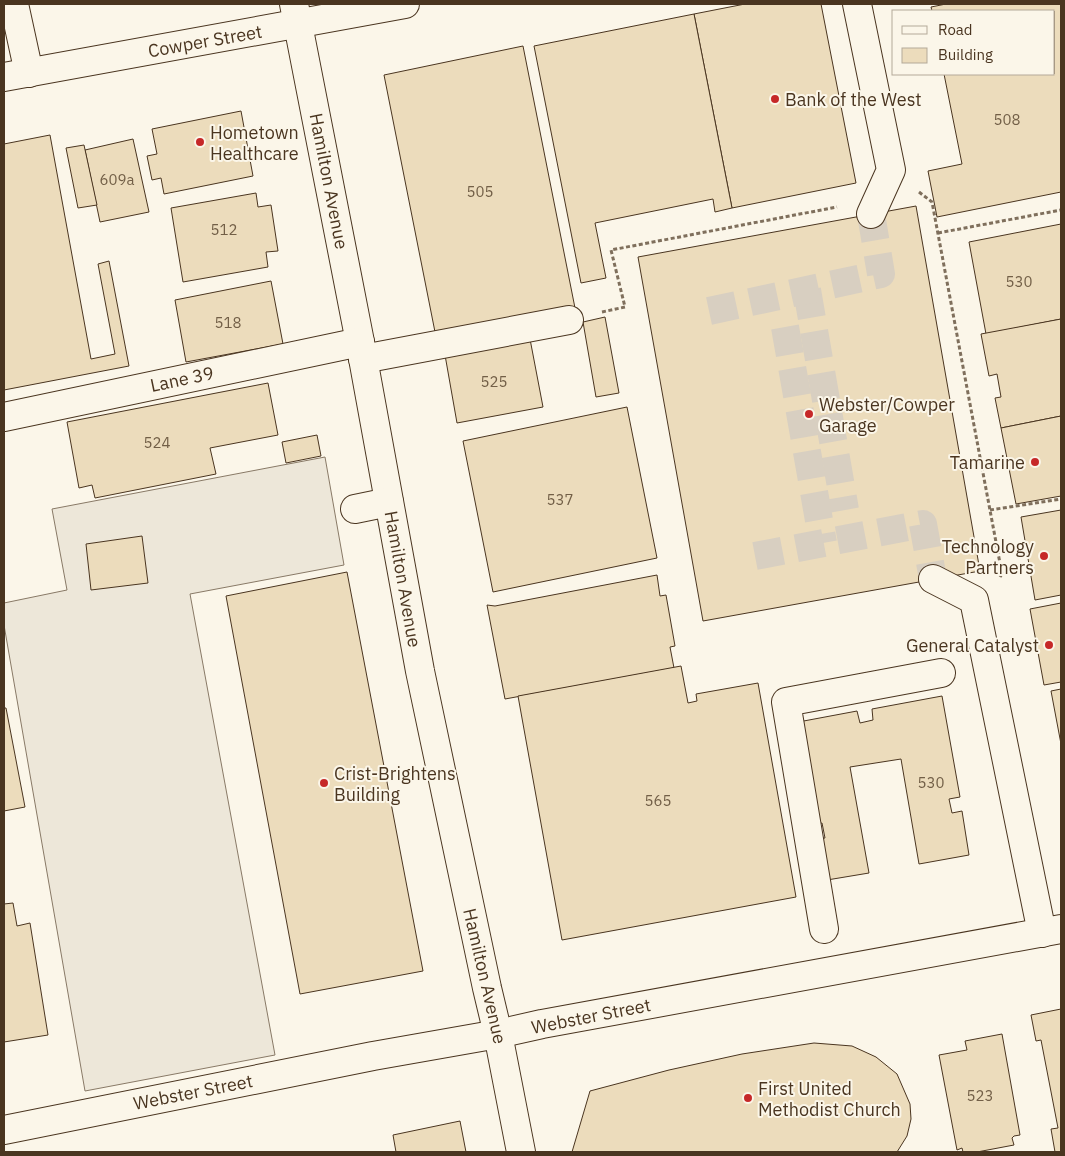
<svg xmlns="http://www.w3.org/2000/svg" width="1065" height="1156" viewBox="0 0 1065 1156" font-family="'IBM Plex Sans',sans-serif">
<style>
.parking{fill:#ede7d9;stroke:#887966}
.building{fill:#ecdcbc;stroke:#4a3520}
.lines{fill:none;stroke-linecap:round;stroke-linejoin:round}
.minor-tunnel{stroke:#d8cfc1;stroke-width:28;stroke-dasharray:28 14;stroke-linecap:butt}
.minor-casing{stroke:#4a3520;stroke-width:30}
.path{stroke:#7f6f5c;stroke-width:3;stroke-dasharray:4 2.5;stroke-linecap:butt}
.minor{stroke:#fbf6e9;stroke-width:28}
.poi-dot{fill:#c62828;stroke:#fbf6e9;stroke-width:2}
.labels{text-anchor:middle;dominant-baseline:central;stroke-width:4;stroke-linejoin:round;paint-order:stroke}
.number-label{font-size:15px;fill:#725f47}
.street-label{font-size:18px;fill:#4a3520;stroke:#fbf6e9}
.poi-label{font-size:18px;fill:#4a3520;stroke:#fbf6e9;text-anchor:start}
</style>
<rect width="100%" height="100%" fill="#fbf6e9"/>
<path class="parking" d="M 325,457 L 344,565 L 190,594 L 275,1055 L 85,1091 L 4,625 L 4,603 L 67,590 L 52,509 Z"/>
<g class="building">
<path d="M 745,4 L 821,4 L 856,183 L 732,208 L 694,14 Z"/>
<path d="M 946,4 L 1061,4 L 1061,192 L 937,217 L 928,171 L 962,164 L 944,74 L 1054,74 L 1054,11 L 932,11 L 931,7 Z"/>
<path d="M 694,14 L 732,208 L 715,212 L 713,199 L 595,223 L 606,278 L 581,283 L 534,46 Z"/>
<path d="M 523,46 L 575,308 L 436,337 L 384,75 Z"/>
<path d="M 241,111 L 253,176 L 164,194 L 161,178 L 152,180 L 147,156 L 157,154 L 152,129 Z"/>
<path d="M 50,135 L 91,359 L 115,354 L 98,264 L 109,261 L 129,366 L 4,390 L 4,144 Z"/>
<path d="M 133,139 L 149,212 L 100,222 L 85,150 Z"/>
<path d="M 84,145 L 97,205 L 78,208 L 66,148 Z"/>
<path d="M 256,193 L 258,207 L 271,205 L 278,251 L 266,252 L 268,267 L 183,282 L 171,208 Z"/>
<path d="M 916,206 L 980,571 L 703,621 L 638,257 Z"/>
<path d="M 1061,224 L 1061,319 L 986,334 L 969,242 Z"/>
<path d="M 271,281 L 283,344 L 186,362 L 175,300 Z"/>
<path d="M 605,317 L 619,393 L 596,397 L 583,322 Z"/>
<path d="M 1061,319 L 1061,416 L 1001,428 L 995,398 L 1001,397 L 997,374 L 989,376 L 981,334 Z"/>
<path d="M 530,339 L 543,407 L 457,423 L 445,355 Z"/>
<path d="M 268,383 L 278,435 L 210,448 L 216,474 L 95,498 L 92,485 L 79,488 L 67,422 Z"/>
<path d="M 627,407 L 657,558 L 493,592 L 463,441 Z"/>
<path d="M 1061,416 L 1061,496 L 1016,504 L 1001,428 Z"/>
<path d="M 317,435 L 321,456 L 286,463 L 282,442 Z"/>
<path d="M 1061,510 L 1061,595 L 1035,600 L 1021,517 Z"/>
<path d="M 142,536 L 148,583 L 91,590 L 86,544 Z"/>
<path d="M 347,572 L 423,971 L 300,994 L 226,596 Z"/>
<path d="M 657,575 L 660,596 L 666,595 L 675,646 L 670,647 L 674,668 L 505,699 L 487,605 L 495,606 Z"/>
<path d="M 1061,603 L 1061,682 L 1044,685 L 1030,609 Z"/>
<path d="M 681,666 L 688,703 L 697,701 L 696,694 L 758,683 L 796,897 L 562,940 L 518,696 Z"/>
<path d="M 1061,689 L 1061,744 L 1051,691 Z"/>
<path d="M 942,696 L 960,797 L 949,799 L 952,813 L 962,811 L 969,855 L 919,864 L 901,759 L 850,767 L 869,873 L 821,881 L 813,840 L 825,838 L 822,823 L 810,825 L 793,723 L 857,711 L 860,723 L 873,720 L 872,709 Z"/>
<path d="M 4,708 L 6,708 L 25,807 L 4,811 Z"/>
<path d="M 13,903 L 17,926 L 30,923 L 48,1035 L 4,1042 L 4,904 Z"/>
<path d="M 1061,1009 L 1061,1152 L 1055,1152 L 1051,1129 L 1058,1128 L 1041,1040 L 1036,1041 L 1031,1015 Z"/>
<path d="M 1002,1034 L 1020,1135 L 1014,1136 L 1012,1138 L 1014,1145 L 977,1152 L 963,1152 L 962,1148 L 957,1150 L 939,1055 L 967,1050 L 965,1041 Z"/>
<path d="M 814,1043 L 852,1046 L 876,1057 L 897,1074 L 910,1104 L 911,1119 L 907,1136 L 897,1152 L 572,1152 L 590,1091 L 669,1070 L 742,1054 Z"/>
<path d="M 460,1121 L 466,1152 L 396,1152 L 393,1135 Z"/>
</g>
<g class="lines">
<g class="minor-tunnel">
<path d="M 807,290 L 845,510"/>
<path d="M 709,311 L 881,274 L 871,214"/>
<path d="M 785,327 L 823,543"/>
<path d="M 755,556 L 923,524 L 933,579"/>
</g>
<g class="minor-casing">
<g id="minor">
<path d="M 14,4 L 29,73"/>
<path d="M 294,4 L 360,342 L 420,671 L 487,988 L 498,1034 L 521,1152"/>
<path d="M 857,4 L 891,170 L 871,214"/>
<path d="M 4,77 L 405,4"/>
<path d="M 363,359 L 569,320"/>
<path d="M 4,417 L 360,342"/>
<path d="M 355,509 L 389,502"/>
<path d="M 933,579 L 974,600 L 1042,933"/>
<path d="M 824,929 L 786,702 L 941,673"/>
<path d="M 4,1130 L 373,1056 L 498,1034 L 542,1024 L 1061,929"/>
</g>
</g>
<g class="path">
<path d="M 919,192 L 932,202 L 1002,574 L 1000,577"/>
<path d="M 938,233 L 1061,210"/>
<path d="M 602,312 L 625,307 L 611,250 L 837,207"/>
<path d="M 990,510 L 1061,499"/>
</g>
<use href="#minor" class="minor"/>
</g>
<g class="poi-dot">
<circle cx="775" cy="99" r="5"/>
<circle cx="200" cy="142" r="5"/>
<circle cx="809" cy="414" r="5"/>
<circle cx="1035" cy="462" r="5"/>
<circle cx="1044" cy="556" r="5"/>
<circle cx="1049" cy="645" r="5"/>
<circle cx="324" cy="783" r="5"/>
<circle cx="748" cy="1098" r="5"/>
</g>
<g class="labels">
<g class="number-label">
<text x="1007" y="119">508</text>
<text x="117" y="179">609a</text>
<text x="480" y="191">505</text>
<text x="224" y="229">512</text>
<text x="1019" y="281">530</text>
<text x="228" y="322">518</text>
<text x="494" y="381">525</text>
<text x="157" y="442">524</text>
<text x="560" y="499">537</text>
<text x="931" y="782">530</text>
<text x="658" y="800">565</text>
<text x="980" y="1095">523</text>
</g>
<g class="street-label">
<text transform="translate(205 41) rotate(-10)">Cowper Street</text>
<text transform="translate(329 181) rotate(79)">Hamilton Avenue</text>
<text transform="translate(182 379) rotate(-12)">Lane 39</text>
<text transform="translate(403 579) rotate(80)">Hamilton Avenue</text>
<text transform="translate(485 976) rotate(77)">Hamilton Avenue</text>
<text transform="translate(591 1016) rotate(-11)">Webster Street</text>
<text transform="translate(193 1092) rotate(-11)">Webster Street</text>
</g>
<g class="poi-label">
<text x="785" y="99">Bank of the West</text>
<text x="210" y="132">Hometown<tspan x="210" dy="21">Healthcare</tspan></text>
<text x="819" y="404">Webster/Cowper<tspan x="819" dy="21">Garage</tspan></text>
<text x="1025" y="462" text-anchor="end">Tamarine</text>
<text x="1034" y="546" text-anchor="end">Technology<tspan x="1034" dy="21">Partners</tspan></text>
<text x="1039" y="645" text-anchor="end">General Catalyst</text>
<text x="334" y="773">Crist-Brightens<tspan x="334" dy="21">Building</tspan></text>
<text x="758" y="1088">First United<tspan x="758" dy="21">Methodist Church</tspan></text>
</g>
</g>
<rect width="1065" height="1156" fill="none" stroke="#4a3520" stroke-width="10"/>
<rect x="892" y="10" width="162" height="65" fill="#fbf6e9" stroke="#b4a999"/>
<rect x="902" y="26" width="25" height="8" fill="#fbf6e9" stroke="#b4a999"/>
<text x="938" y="35" font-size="15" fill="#4a3520">Road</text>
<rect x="902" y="48" width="25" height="15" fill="#ecdcbc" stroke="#b4a999"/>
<text x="938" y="60" font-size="15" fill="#4a3520">Building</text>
</svg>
